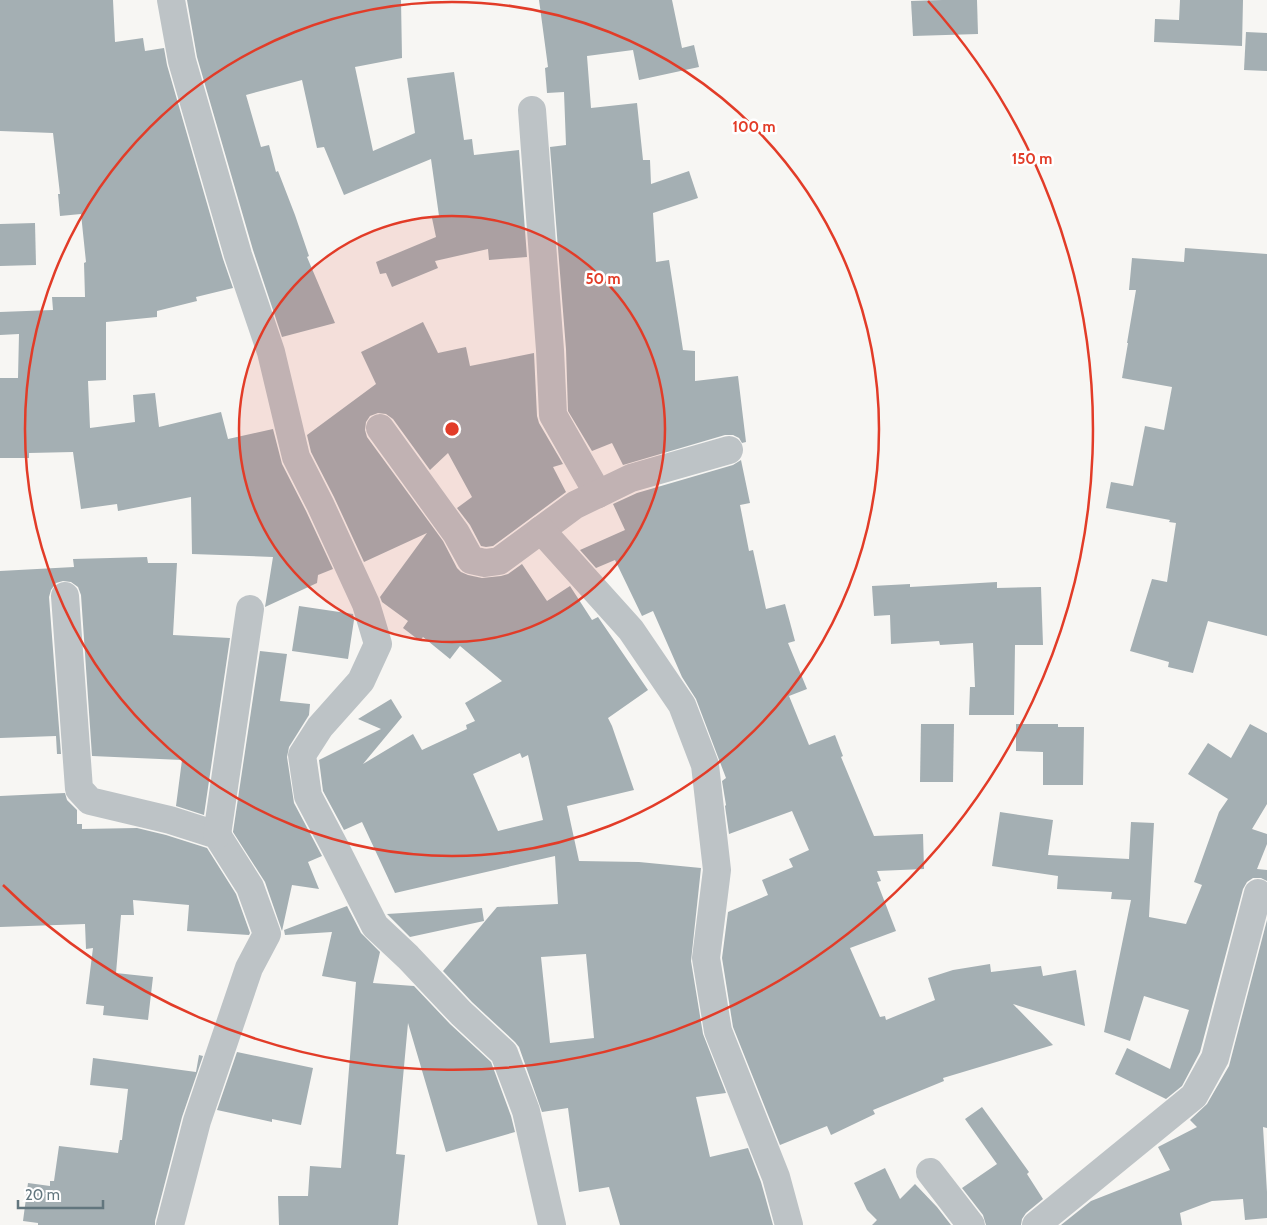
<svg xmlns="http://www.w3.org/2000/svg" width="1267" height="1225" viewBox="0 0 1267 1225" font-family="Cabin,sans-serif">
<style>
.building{fill:#a4afb3;fill-rule:evenodd}
.lines{fill:none;stroke-linecap:round;stroke-linejoin:round}
.minor{stroke:#bdc3c6;stroke-width:28}
.ring{fill:none;stroke:#e23c28;stroke-width:2.5}
.centre{fill:#e23c28;stroke:#fff;stroke-width:2.5}
.ring-label{font-size:15px;text-anchor:middle;font-weight:bold;fill:#e23c28;stroke:#fff;stroke-width:5;stroke-linejoin:round;paint-order:stroke}
</style>
<rect width="100%" height="100%" fill="#f7f6f3"/>
<g class="building">
<path d="M 0,0 L 113,0 L 115,42 L 143,38 L 145,51 L 164,48 L 167,65 L 223,259 L 233,288 L 196,297 L 197,301 L 157,311 L 157,317 L 106,322 L 106,380 L 88,381 L 90,428 L 135,422 L 133,395 L 155,393 L 159,427 L 221,412 L 228,439 L 273,429 L 282,464 L 306,511 L 333,569 L 318,575 L 317,583 L 265,607 L 273,557 L 192,554 L 191,497 L 118,511 L 117,504 L 81,509 L 73,452 L 29,453 L 29,458 L 0,458 L 0,378 L 18,378 L 19,334 L 0,335 L 0,312 L 53,310 L 52,297 L 85,297 L 84,263 L 86,262 L 81,214 L 60,216 L 58,194 L 60,194 L 53,133 L 0,131 Z"/>
<path d="M 187,0 L 401,0 L 402,58 L 355,67 L 373,151 L 415,133 L 407,78 L 454,72 L 464,140 L 472,139 L 474,155 L 519,150 L 527,257 L 489,260 L 488,249 L 435,261 L 438,268 L 392,287 L 386,273 L 380,274 L 376,262 L 436,237 L 432,218 L 439,216 L 431,159 L 344,195 L 324,147 L 317,148 L 302,80 L 246,95 L 261,147 L 269,145 L 276,172 L 278,171 L 295,215 L 309,256 L 307,257 L 335,323 L 282,337 L 253,250 L 197,57 Z"/>
<path d="M 539,0 L 672,0 L 682,48 L 694,45 L 699,67 L 639,80 L 633,50 L 587,56 L 591,108 L 637,103 L 643,160 L 650,160 L 651,184 L 689,171 L 698,198 L 653,213 L 656,262 L 669,260 L 683,350 L 695,351 L 695,381 L 738,376 L 746,442 L 742,443 L 739,438 L 733,435 L 725,435 L 623,465 L 612,443 L 592,451 L 568,411 L 566,349 L 550,147 L 566,145 L 564,92 L 547,93 L 545,68 L 548,67 Z"/>
<path d="M 942,0 L 977,0 L 978,34 L 913,36 L 911,1 Z"/>
<path d="M 1180,0 L 1243,0 L 1242,46 L 1154,42 L 1155,19 L 1179,20 Z"/>
<path d="M 1246,32 L 1267,33 L 1267,71 L 1244,70 Z"/>
<path d="M 35,223 L 36,265 L 0,266 L 0,224 Z"/>
<path d="M 1185,248 L 1267,254 L 1267,636 L 1208,621 L 1193,673 L 1168,667 L 1169,662 L 1130,651 L 1152,579 L 1167,582 L 1176,523 L 1169,522 L 1170,520 L 1106,508 L 1111,482 L 1133,486 L 1145,426 L 1164,430 L 1172,387 L 1122,378 L 1128,343 L 1127,343 L 1136,290 L 1129,290 L 1132,258 L 1184,262 Z"/>
<path d="M 423,322 L 438,353 L 466,347 L 470,366 L 534,353 L 537,416 L 539,423 L 563,464 L 553,467 L 566,492 L 493,546 L 486,547 L 481,546 L 470,525 L 457,508 L 472,497 L 448,453 L 430,470 L 393,419 L 386,414 L 378,413 L 370,416 L 366,422 L 365,430 L 367,437 L 443,541 L 457,568 L 461,572 L 468,575 L 482,578 L 501,576 L 508,574 L 522,564 L 547,601 L 570,586 L 592,620 L 598,617 L 648,690 L 608,718 L 612,726 L 634,790 L 567,806 L 579,861 L 639,862 L 701,868 L 691,961 L 703,1034 L 726,1093 L 696,1097 L 710,1157 L 748,1148 L 761,1182 L 773,1225 L 620,1225 L 609,1187 L 579,1192 L 568,1108 L 542,1112 L 519,1047 L 515,1042 L 472,1002 L 443,971 L 497,907 L 558,904 L 555,856 L 395,893 L 362,822 L 344,830 L 323,791 L 319,760 L 381,729 L 358,719 L 391,699 L 402,717 L 363,764 L 413,734 L 422,750 L 467,729 L 466,725 L 475,721 L 465,703 L 502,681 L 460,646 L 450,659 L 423,637 L 420,641 L 403,628 L 408,621 L 382,602 L 380,597 L 427,533 L 364,562 L 334,497 L 311,452 L 307,435 L 376,384 L 361,352 ZM 520,753 L 522,758 L 528,755 L 543,820 L 498,831 L 473,774 ZM 586,954 L 594,1038 L 550,1043 L 541,957 Z"/>
<path d="M 741,460 L 750,503 L 740,505 L 749,551 L 753,550 L 766,609 L 785,604 L 795,641 L 788,643 L 807,689 L 789,696 L 809,745 L 835,735 L 843,756 L 841,757 L 874,836 L 923,834 L 924,869 L 877,871 L 881,881 L 877,882 L 896,931 L 850,948 L 880,1017 L 885,1016 L 886,1020 L 935,1000 L 928,978 L 953,970 L 990,964 L 991,972 L 1041,966 L 1043,976 L 1076,970 L 1085,1026 L 1013,1004 L 1053,1045 L 943,1078 L 944,1081 L 873,1110 L 875,1114 L 831,1135 L 827,1126 L 780,1145 L 733,1027 L 722,958 L 728,912 L 768,895 L 762,880 L 793,867 L 789,859 L 809,850 L 792,811 L 729,834 L 725,806 L 726,805 L 722,781 L 726,778 L 696,699 L 682,677 L 653,611 L 642,616 L 615,560 L 596,568 L 580,550 L 625,530 L 613,504 L 637,493 L 733,465 Z"/>
<path d="M 147,557 L 148,563 L 177,563 L 173,635 L 230,638 L 204,815 L 176,806 L 182,760 L 92,756 L 81,595 L 78,587 L 71,582 L 63,581 L 56,583 L 51,590 L 49,597 L 61,754 L 57,754 L 56,736 L 0,738 L 0,571 L 74,567 L 73,559 Z"/>
<path d="M 997,582 L 997,588 L 1041,587 L 1043,645 L 1015,645 L 1014,715 L 969,715 L 970,687 L 975,687 L 973,643 L 940,645 L 939,641 L 891,644 L 890,615 L 874,616 L 872,586 L 910,584 L 910,587 Z"/>
<path d="M 299,606 L 353,614 L 354,620 L 348,659 L 292,651 Z"/>
<path d="M 260,651 L 287,654 L 280,701 L 310,704 L 309,715 L 289,747 L 287,757 L 294,803 L 322,856 L 308,862 L 319,889 L 292,885 L 282,931 L 265,882 L 233,832 Z"/>
<path d="M 921,724 L 954,724 L 953,782 L 920,782 Z"/>
<path d="M 1016,724 L 1058,724 L 1058,727 L 1084,727 L 1083,785 L 1043,785 L 1043,752 L 1016,751 Z"/>
<path d="M 1250,724 L 1267,733 L 1267,804 L 1252,829 L 1267,834 L 1267,844 L 1257,869 L 1267,870 L 1267,881 L 1261,878 L 1253,878 L 1247,882 L 1243,889 L 1200,1052 L 1182,1086 L 1166,1099 L 1115,1074 L 1127,1048 L 1170,1069 L 1189,1010 L 1144,996 L 1130,1041 L 1104,1032 L 1131,900 L 1111,899 L 1112,892 L 1057,889 L 1058,876 L 992,866 L 1000,812 L 1053,820 L 1048,855 L 1129,859 L 1131,822 L 1154,823 L 1149,917 L 1186,924 L 1202,885 L 1194,882 L 1219,812 L 1228,799 L 1188,774 L 1208,743 L 1231,758 Z"/>
<path d="M 65,793 L 67,800 L 77,810 L 77,824 L 82,824 L 82,829 L 137,828 L 166,835 L 207,848 L 236,894 L 250,933 L 249,935 L 187,931 L 189,905 L 133,900 L 134,915 L 121,915 L 116,973 L 153,977 L 148,1020 L 103,1015 L 104,1006 L 86,1004 L 93,948 L 86,949 L 85,924 L 0,927 L 0,796 Z"/>
<path d="M 347,906 L 361,933 L 380,952 L 373,983 L 414,986 L 450,1024 L 491,1062 L 511,1116 L 515,1132 L 446,1152 L 408,1023 L 396,1154 L 405,1155 L 398,1225 L 279,1225 L 278,1196 L 308,1196 L 310,1166 L 341,1168 L 356,982 L 322,976 L 332,932 L 285,935 L 284,930 Z"/>
<path d="M 482,908 L 484,921 L 410,937 L 387,914 Z"/>
<path d="M 1267,920 L 1267,1128 L 1263,1127 L 1267,1192 L 1267,1218 L 1245,1220 L 1243,1199 L 1212,1201 L 1180,1213 L 1182,1225 L 1061,1225 L 1091,1201 L 1170,1170 L 1158,1147 L 1197,1127 L 1190,1120 L 1207,1104 L 1229,1066 Z"/>
<path d="M 237,1052 L 313,1068 L 301,1125 L 272,1119 L 272,1122 L 217,1110 Z"/>
<path d="M 199,1055 L 203,1056 L 182,1117 L 155,1221 L 155,1225 L 38,1225 L 38,1223 L 23,1221 L 28,1183 L 50,1186 L 50,1181 L 54,1181 L 59,1146 L 118,1153 L 120,1140 L 122,1140 L 128,1089 L 90,1085 L 93,1058 L 196,1072 Z"/>
<path d="M 982,1107 L 1029,1172 L 1027,1174 L 1043,1199 L 1026,1213 L 1022,1219 L 1021,1225 L 986,1225 L 983,1215 L 962,1188 L 997,1164 L 965,1119 Z"/>
<path d="M 885,1168 L 900,1199 L 915,1184 L 937,1207 L 951,1225 L 872,1225 L 877,1220 L 867,1210 L 854,1183 Z"/>
</g>
<g class="lines">
<g class="minor">
<path d="M 171,0 L 182,61 L 238,255 L 271,352 L 296,457 L 320,504 L 366,604 L 378,644 L 361,681 L 320,727 L 302,755 L 308,796 L 336,849 L 375,926 L 408,957 L 461,1013 L 504,1053 L 526,1111 L 552,1225"/>
<path d="M 532,110 L 550,350 L 553,415 L 598,494"/>
<path d="M 380,428 L 456,533 L 471,560 L 485,563 L 499,561 L 575,505 L 598,494 L 631,478 L 729,450"/>
<path d="M 541,530 L 631,630 L 682,705 L 705,765 L 717,870 L 706,958 L 718,1031 L 776,1177 L 789,1225"/>
<path d="M 65,596 L 79,789 L 90,801 L 170,820 L 217,835 L 250,887 L 267,934 L 249,968 L 197,1121 L 170,1225"/>
<path d="M 217,835 L 250,609"/>
<path d="M 930,1172 L 971,1225"/>
<path d="M 1036,1225 L 1194,1096 L 1215,1058 L 1258,893"/>
</g>
</g>
<circle cx="452" cy="429" r="213" fill="#e23c28" fill-opacity=".12"/>
<g class="ring">
<circle cx="452" cy="429" r="213"/>
<circle cx="452" cy="429" r="427"/>
<path d="M928 1A640 640 0 0 1 3 885"/>
</g>
<circle cx="452" cy="429" r="8" class="centre"/>
<g class="ring-label">
<text x="754" y="132">100 m</text>
<text x="1032" y="164">150 m</text>
<text x="603" y="284">50 m</text>
</g>
<path d="M18 1200v8h85v-8" fill="none" stroke="#62767e" stroke-width="2.5"/>
<text x="25" y="1200" font-size="15" fill="#62767e" stroke="#ffffff" stroke-width="4" paint-order="stroke">20 m</text>
</svg>
